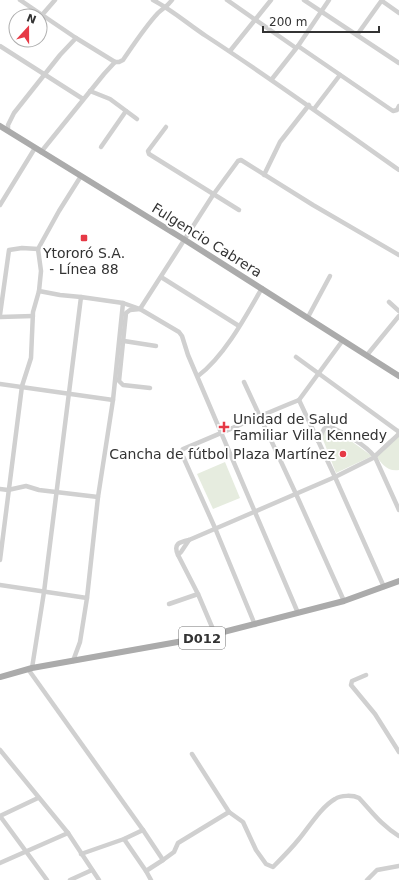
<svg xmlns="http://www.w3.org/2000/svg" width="399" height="880" font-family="'DejaVu Sans',sans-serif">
  <rect width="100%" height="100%" fill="#fff"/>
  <g fill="#e6ecdf">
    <path d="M 329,428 L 344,436 L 372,456 L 336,473 L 322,437 L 324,433 Z"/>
    <path d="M 399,428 L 399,470 C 387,472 381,463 375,454 C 382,449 386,440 394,437 Z"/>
    <path d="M 225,462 L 240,498 L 213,509 L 197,474 Z"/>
  </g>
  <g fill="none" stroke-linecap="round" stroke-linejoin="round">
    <g stroke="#d0d0d0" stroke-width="4.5">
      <path d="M 20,0 L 76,38 L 115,62 L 119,62 L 123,60 C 134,44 145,27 158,13 C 163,8 167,7 172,0"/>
      <path d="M 153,0 C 172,10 188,24 206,36 C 272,79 335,125 399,170"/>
      <path d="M 227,0 L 296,48"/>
      <path d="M 304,0 L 399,63"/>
      <path d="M 382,1 L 399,13"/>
      <path d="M 42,15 L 55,0"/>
      <path d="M 357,35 L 382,0"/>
      <path d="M 0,46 L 83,99"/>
      <path d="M 298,46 L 390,109 L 393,111 L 397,110 L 399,106"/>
      <path d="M 230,51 L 271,0"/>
      <path d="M 272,79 L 298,46 L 329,0"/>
      <path d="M 90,91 L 110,99 L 137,119"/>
      <path d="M 314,109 L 340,75"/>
      <path d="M 166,127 L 148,151 L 149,154 L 239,210"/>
      <path d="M 8,131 L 8,125 L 14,113 L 60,55 L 76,38"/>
      <path d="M 101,147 L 126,111"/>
      <path d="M 41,152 L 104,74 L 115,62"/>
      <path d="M 264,175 L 280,142 L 309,105"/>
      <path d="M 0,205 L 35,148"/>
      <path d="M 38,249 L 41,271 L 39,291 L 60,295 L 81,297"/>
      <path d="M 161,277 L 239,326"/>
      <path d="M 389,302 L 399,311"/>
      <path d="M 0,315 L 9,250 L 22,248 L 38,249 L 59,211 L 81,176"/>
      <path d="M 0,317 L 33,316"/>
      <path d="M 308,317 L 330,276"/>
      <path d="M 124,341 L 156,346"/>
      <path d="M 367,355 L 399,316"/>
      <path d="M 296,357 L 399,432"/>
      <path d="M 198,376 C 224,357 246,316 262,288"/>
      <path d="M 244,382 L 296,494 L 344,601"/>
      <path d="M 0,384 L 113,400"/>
      <path d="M 150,388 L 123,385 L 119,381 L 126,313 L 130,310 L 140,309 L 213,195 L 238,161 L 241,160 L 313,205 L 399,255"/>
      <path d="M 299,400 L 343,340"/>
      <path d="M 318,441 L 324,429 L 329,426 C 345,434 364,443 375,457 L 399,510"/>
      <path d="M 0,489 L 8,490 L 26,486 L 39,490 L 98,497"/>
      <path d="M 178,555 L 181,552 L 189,540"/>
      <path d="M 0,560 L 22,386 L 31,358 L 33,312 L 39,291"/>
      <path d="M 0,585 L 87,598"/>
      <path d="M 169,604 L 198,594"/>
      <path d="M 255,625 L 215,528 L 181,452 L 183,449 C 222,433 259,416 299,400 L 335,477 L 384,587"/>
      <path d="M 215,634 L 198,594 L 178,555 C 173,544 179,542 189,540 L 335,477 L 373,458 L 399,434"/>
      <path d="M 73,661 L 80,642 L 87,598 L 98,497 L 113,400 L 123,303"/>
      <path d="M 32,668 L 44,592 L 81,297 L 123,303 L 140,309 L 179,332 L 182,336 L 188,355 L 298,613"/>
      <path d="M 28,669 L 143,830 L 124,839 L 81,854"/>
      <path d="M 366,675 L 352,681 L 351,685 L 375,714 L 399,752"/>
      <path d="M 0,750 L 68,833 L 99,880"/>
      <path d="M 38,798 L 0,816 L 47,880"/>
      <path d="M 229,812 L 243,822 L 256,850 L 266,864 L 273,867 C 282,858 291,849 299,839 C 309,827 321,807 335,799 C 341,795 353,795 359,798 C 372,812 382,826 399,836"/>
      <path d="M 124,839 L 146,871 L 163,860 L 143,830"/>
      <path d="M 163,860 L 174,852 L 178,843 L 229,812 L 192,754"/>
      <path d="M 0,863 L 68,833"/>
      <path d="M 146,871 L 151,880"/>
      <path d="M 70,880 L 92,870"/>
      <path d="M 367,880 L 377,870 L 399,866"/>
    </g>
    <g stroke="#ababab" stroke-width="6">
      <path d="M 0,126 L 185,240 L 399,376"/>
      <path d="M 0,677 L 32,668 L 200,638 L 344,601 L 399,581"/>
    </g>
  </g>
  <g fill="#e63946" stroke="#fff" stroke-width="1.5">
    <rect x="80" y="234" width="8" height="8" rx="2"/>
    <path d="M222 421h4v4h4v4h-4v4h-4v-4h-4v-4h4z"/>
    <circle cx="343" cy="454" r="4"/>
  </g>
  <g text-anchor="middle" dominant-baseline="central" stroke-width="4" stroke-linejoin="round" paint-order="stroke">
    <rect fill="#fff" stroke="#707070" stroke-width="1" x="179" y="627" width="46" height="22" rx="3"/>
    <g font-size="13" font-weight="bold" fill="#333">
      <text x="202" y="638">D012</text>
    </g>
    <g font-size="14" fill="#333" stroke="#fff">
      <text transform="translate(207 240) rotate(32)">Fulgencio Cabrera</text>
    </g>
    <g font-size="14" fill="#333" stroke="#fff">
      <text x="84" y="253">Ytororó S.A.<tspan x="84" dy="16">- Línea 88</tspan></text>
      <text x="233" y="419" text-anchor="start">Unidad de Salud<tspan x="233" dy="16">Familiar Villa Kennedy</tspan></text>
      <text x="335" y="454" text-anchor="end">Cancha de fútbol Plaza Martínez</text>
    </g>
  </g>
  <g transform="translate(28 28) rotate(21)"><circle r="19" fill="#ffffff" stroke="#adadad"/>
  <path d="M0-3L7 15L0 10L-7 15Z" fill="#e63946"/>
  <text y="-6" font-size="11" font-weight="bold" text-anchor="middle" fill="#333333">N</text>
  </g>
  <path d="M263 26v6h116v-6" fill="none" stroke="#333333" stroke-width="2"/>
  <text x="269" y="26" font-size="12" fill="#333333" stroke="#ffffff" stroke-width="3" paint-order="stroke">200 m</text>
</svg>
